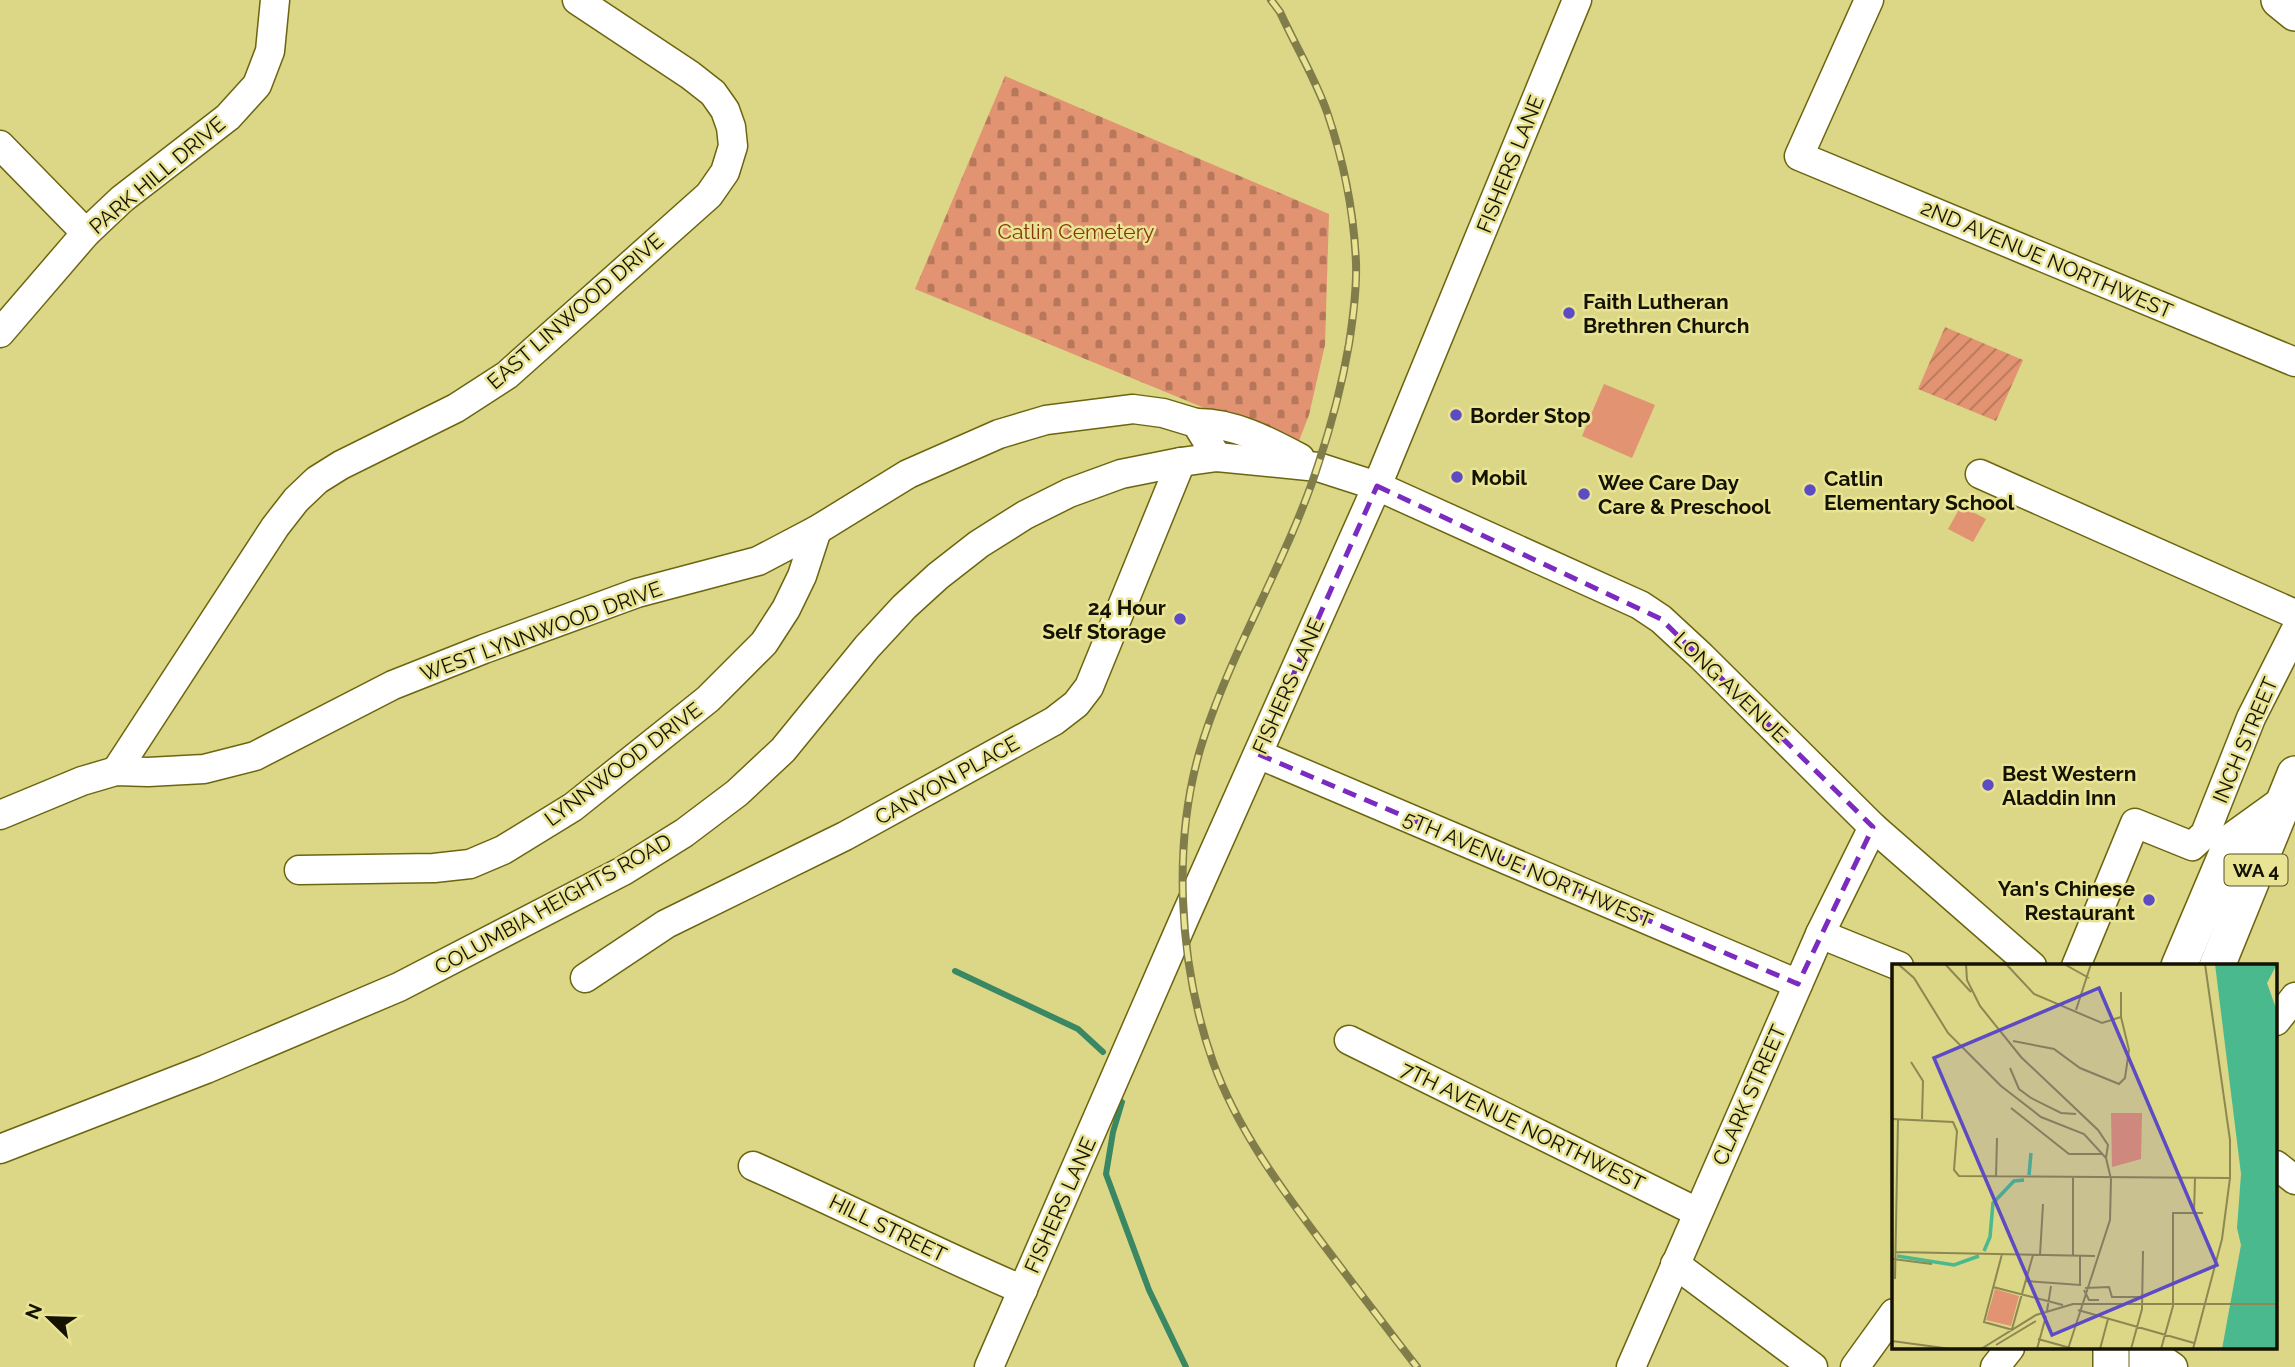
<svg xmlns="http://www.w3.org/2000/svg" width="2295" height="1367" font-family="Raleway,sans-serif">
  <defs>
    <pattern id="cemetery-stones" width="16" height="16" patternUnits="userSpaceOnUse" patternTransform="scale(1.75)"><rect width="16" height="16" fill="#e29371"/><path d="M2 7V4a2 2 0 0 1 4 0v3zM10 15v-3a2 2 0 0 1 4 0v3z" fill="#b6775a"/></pattern>
    <pattern id="garden-furrows" width="10" height="10" patternUnits="userSpaceOnUse" patternTransform="scale(1.75)"><rect width="10" height="10" fill="#e29371"/><path d="M-1 1l2-2M0 10L10 0M9 11l2-2" fill="none" stroke="#b6775a"/></pattern>
  </defs>
  <rect width="100%" height="100%" fill="#dcd687"/>
  <g fill="#e29371">
    <path d="M 1604,384 L 1655,405 L 1632,458 L 1582,436 Z"/>
    <path d="M 1961,506 L 1986,519 L 1973,542 L 1948,529 Z"/>
  </g>
  <path fill="url(#cemetery-stones)" d="M 1005,76 L 1329,214 L 1325,345 L 1309,415 L 1297,446 L 915,289 Z"/>
  <path fill="url(#garden-furrows)" d="M 1945,327 L 2023,360 L 1996,421 L 1918,389 Z"/>
  <g fill="none" stroke-linecap="round" stroke-linejoin="round">
    <g stroke="#3a8763" stroke-width="6">
      <path d="M 955,971 L 1078,1029 L 1103,1052"/>
      <path d="M 1122,1102 L 1113,1132 L 1106,1174 L 1149,1290 L 1186,1367"/>
    </g>
    <g stroke="#6c650f" stroke-width="31">
      <g id="minor">
        <path d="M 1869,0 L 1799,156 L 2295,362"/>
        <path d="M 0,145 L 86,233"/>
        <path d="M 0,333 L 86,233 L 122,199 L 228,117 L 257,85 L 270,51 L 275,0"/>
        <path d="M 1196,423 C 1232,422 1268,441 1300,458"/>
        <path d="M 1980,474 L 2295,614"/>
        <path d="M 1258,754 L 1798,984"/>
        <path d="M 116,771 L 275,527 L 296,500 L 317,480 L 341,465 L 456,408 L 507,375 L 709,195 L 725,172 L 733,146 L 731,127 L 725,110 L 713,93 L 690,75 L 577,0"/>
        <path d="M 0,815 L 82,781 L 116,771 L 148,772 L 204,769 L 255,756 L 393,685 L 484,649 L 637,593 L 758,561 L 817,530 L 908,474 L 999,434 L 1046,420 L 1133,409 L 1163,413 L 1196,423 L 1217,457"/>
        <path d="M 299,870 L 434,868 L 470,864 L 503,850 L 573,807 L 708,699 L 764,643 L 786,609 L 802,576 L 817,530"/>
        <path d="M 1820,934 L 1899,966"/>
        <path d="M 2076,966 L 2135,823 L 2192,846 L 2205,834 L 2251,718 L 2295,631"/>
        <path d="M 585,978 L 666,924 L 845,836 L 1054,721 L 1076,704 L 1089,687 L 1181,462"/>
        <path d="M 2276,1021 L 2295,997"/>
        <path d="M 1349,1040 L 1697,1212"/>
        <path d="M 0,1149 L 206,1069 L 399,987 L 623,871 L 684,833 L 737,793 L 783,750 L 867,647 L 904,607 L 938,576 L 979,544 L 1025,515 L 1069,493 L 1121,474 L 1181,462 L 1217,457 L 1318,467 L 1377,486 L 1640,605 L 1661,619 L 1701,656 L 1873,827 L 2032,966"/>
        <path d="M 2276,1165 L 2295,1180"/>
        <path d="M 753,1166 C 844,1206 932,1251 1023,1290"/>
        <path d="M 1675,1264 L 1813,1367"/>
        <path d="M 2147,1349 L 2173,1367"/>
        <path d="M 989,1367 L 1185,917 L 1377,486 L 1577,0"/>
        <path d="M 1631,1367 L 1820,934 L 1873,827"/>
        <path d="M 1855,1367 L 1894,1313"/>
        <path d="M 1995,1367 L 2010,1348"/>
      </g>
    </g>
    <g stroke="#6c650f" stroke-width="38">
      <g id="major">
        <path d="M 2279,0 L 2295,13"/>
        <path d="M 2179,966 L 2232,841 L 2282,805"/>
        <path d="M 2217,966 L 2295,774"/>
        <path d="M 2111,1348 L 2111,1367"/>
        <path d="M 2147,1367 L 2147,1348"/>
      </g>
    </g>
    <use href="#minor" stroke="#fff" stroke-width="28"/>
    <use href="#major" stroke="#fff" stroke-width="35"/>
    <g stroke="#817d4a" stroke-width="8">
      <path id="rail" d="M 1271,0 L 1280,12 C 1295,45 1315,78 1327,112 C 1343,159 1354,213 1356,263 C 1357,290 1353,318 1349,344 C 1342,385 1331,426 1318,465 C 1288,558 1235,643 1204,737 C 1171,837 1178,963 1213,1062 C 1237,1129 1281,1188 1323,1244 C 1354,1285 1385,1326 1417,1367"/>
    </g>
    <use href="#rail" stroke="#e9e394" stroke-width="5" stroke-dasharray="16" stroke-linecap="butt"/>
  </g>
  <path fill="none" stroke="#7b2cbf" stroke-width="5" stroke-dasharray="14 9" stroke-linejoin="round" d="M 1377,486 L 1661,619 L 1873,827 L 1798,984 L 1258,754 Z"/>
  <g fill="#5d4bc4" stroke="#e9e394" stroke-width="2.5">
    <circle cx="1569" cy="313" r="7"/>
    <circle cx="1456" cy="415" r="7"/>
    <circle cx="1457" cy="477" r="7"/>
    <circle cx="1810" cy="490" r="7"/>
    <circle cx="1584" cy="494" r="7"/>
    <circle cx="1180" cy="619" r="7"/>
    <circle cx="1988" cy="785" r="7"/>
    <circle cx="2149" cy="900" r="7"/>
  </g>
  <g text-anchor="middle" dominant-baseline="central" stroke-width="5" stroke-linejoin="round" paint-order="stroke">
    <rect fill="#e9e394" stroke="#54512c" stroke-width="2" x="2224.5" y="854.5" width="63" height="31" rx="5"/>
    <g font-size="19" font-weight="bold" fill="#141200">
      <text x="2256" y="870">WA 4</text>
    </g>
    <g font-size="21" fill="#141200" stroke="#e9e394">
      <text transform="translate(1510 164) rotate(-68)">FISHERS LANE</text>
      <text transform="translate(157 175) rotate(-40)">PARK HILL DRIVE</text>
      <text transform="translate(2047 259) rotate(23)">2ND AVENUE NORTHWEST</text>
      <text transform="translate(575 311) rotate(-41)">EAST LINWOOD DRIVE</text>
      <text transform="translate(541 631) rotate(-20)">WEST LYNNWOOD DRIVE</text>
      <text transform="translate(1288 686) rotate(-66)">FISHERS LANE</text>
      <text transform="translate(1731 687) rotate(44)">LONG AVENUE</text>
      <text transform="translate(2245 740) rotate(-67)">INCH STREET</text>
      <text transform="translate(623 764) rotate(-37)">LYNNWOOD DRIVE</text>
      <text transform="translate(947 780) rotate(-29)">CANYON PLACE</text>
      <text transform="translate(1528 869) rotate(23)">5TH AVENUE NORTHWEST</text>
      <text transform="translate(553 904) rotate(-29)">COLUMBIA HEIGHTS ROAD</text>
      <text transform="translate(1749 1095) rotate(-66)">CLARK STREET</text>
      <text transform="translate(1523 1126) rotate(26)">7TH AVENUE NORTHWEST</text>
      <text transform="translate(1060 1205) rotate(-66)">FISHERS LANE</text>
      <text transform="translate(888 1228) rotate(26)">HILL STREET</text>
    </g>
    <g font-size="21" fill="#88380c" stroke="#e9e394">
      <text x="1076" y="231">Catlin Cemetery</text>
    </g>
    <g font-size="21" font-weight="bold" fill="#141200" stroke="#e9e394" text-anchor="start">
      <text x="1583" y="301">Faith Lutheran<tspan x="1583" dy="24">Brethren Church</tspan></text>
      <text x="1470" y="415">Border Stop</text>
      <text x="1471" y="477">Mobil</text>
      <text x="1824" y="478">Catlin<tspan x="1824" dy="24">Elementary School</tspan></text>
      <text x="1598" y="482">Wee Care Day<tspan x="1598" dy="24">Care &amp; Preschool</tspan></text>
      <text x="1166" y="607" text-anchor="end">24 Hour<tspan x="1166" dy="24">Self Storage</tspan></text>
      <text x="2002" y="773">Best Western<tspan x="2002" dy="24">Aladdin Inn</tspan></text>
      <text x="2135" y="888" text-anchor="end">Yan's Chinese<tspan x="2135" dy="24">Restaurant</tspan></text>
    </g>
  </g>
  <g transform="translate(1892 964)">
    <rect width="385" height="385" fill="#dcd687"/>
    <path d="M 103,325 L 127,332 L 119,362 L 94,356 Z" fill="#e29371"/>
    <path d="M 219,149 L 250,149 L 249,195 L 220,203 Z" fill="#e29371"/>
    <path d="M 323,0 L 385,0 L 375,19 L 385,47 L 385,385 L 330,385 L 349,281 L 345,264 L 349,210 Z" fill="#4ab98e"/>
    <path fill="none" stroke="#4ab98e" stroke-width="3.5" d="M 137,211 L 139,189M 92,287 L 98,273 L 101,239 L 122,217 L 132,216M 5,292 L 62,301 L 87,292"/>
    <path fill="none" stroke="#8c8851" stroke-width="2" d="M 6,0 L 22,14 L 56,69 L 109,122 L 149,153 L 192,170 L 214,194 L 219,215 L 218,256 L 176,385M 53,0 L 79,28M 74,0 L 75,16 L 88,42 L 129,93 L 206,166 L 216,181 L 214,194M 114,0 L 142,30 L 210,59 L 229,53 L 229,28M 172,0 L 197,14M 184,46 L 199,0M 121,77 L 162,85 L 188,104 L 227,120 L 233,114 L 237,86 L 229,53M 19,98 L 31,117 L 30,155M 118,104 L 127,125 L 139,134 L 169,149 L 184,150M 119,144 L 177,190 L 211,190M 0,155 L 61,158 L 65,167 L 62,206 L 67,212 L 338,214M 104,213 L 105,174M 181,214 L 181,291M 302,249 L 303,214M 3,288 L 203,292M 110,290 L 92,358 L 121,366M 148,291 L 151,240M 1,295 L 40,300M 3,315 L 6,155M 134,317 L 188,321 L 188,291M 101,323 L 171,341M 193,324 L 217,323 L 220,333 L 250,333M 192,326 L 197,336 L 207,336M 186,346 L 302,379M 155,347 L 159,322M 120,365 L 141,291M 146,375 L 182,385M 0,377 L 59,385M 104,381 L 144,357M 89,385 L 144,351 L 181,340 L 385,340M 145,385 L 154,352M 208,385 L 216,355M 239,385 L 250,345 L 251,287M 269,385 L 281,342 L 281,249 L 311,249M 301,385 L 330,275 L 338,214 L 338,176 L 313,0"/>
    <path fill="#5d4bc4" fill-opacity="0.15" stroke="#5d4bc4" stroke-width="3.5" d="M 207,24 L 325,301 L 160,371 L 42,94 Z"/>
    <rect width="385" height="385" fill="none" stroke="#141200" stroke-width="3.5"/>
  </g>
  <g transform="translate(49 1318) rotate(293)" stroke="#e9e394" stroke-width="5" paint-order="stroke">
  <path d="M0-5L12 26L0 18L-12 26Z" fill="#141200"/>
  <text y="-10" font-size="19" font-weight="bold" text-anchor="middle" fill="#141200">N</text>
  </g>
</svg>
